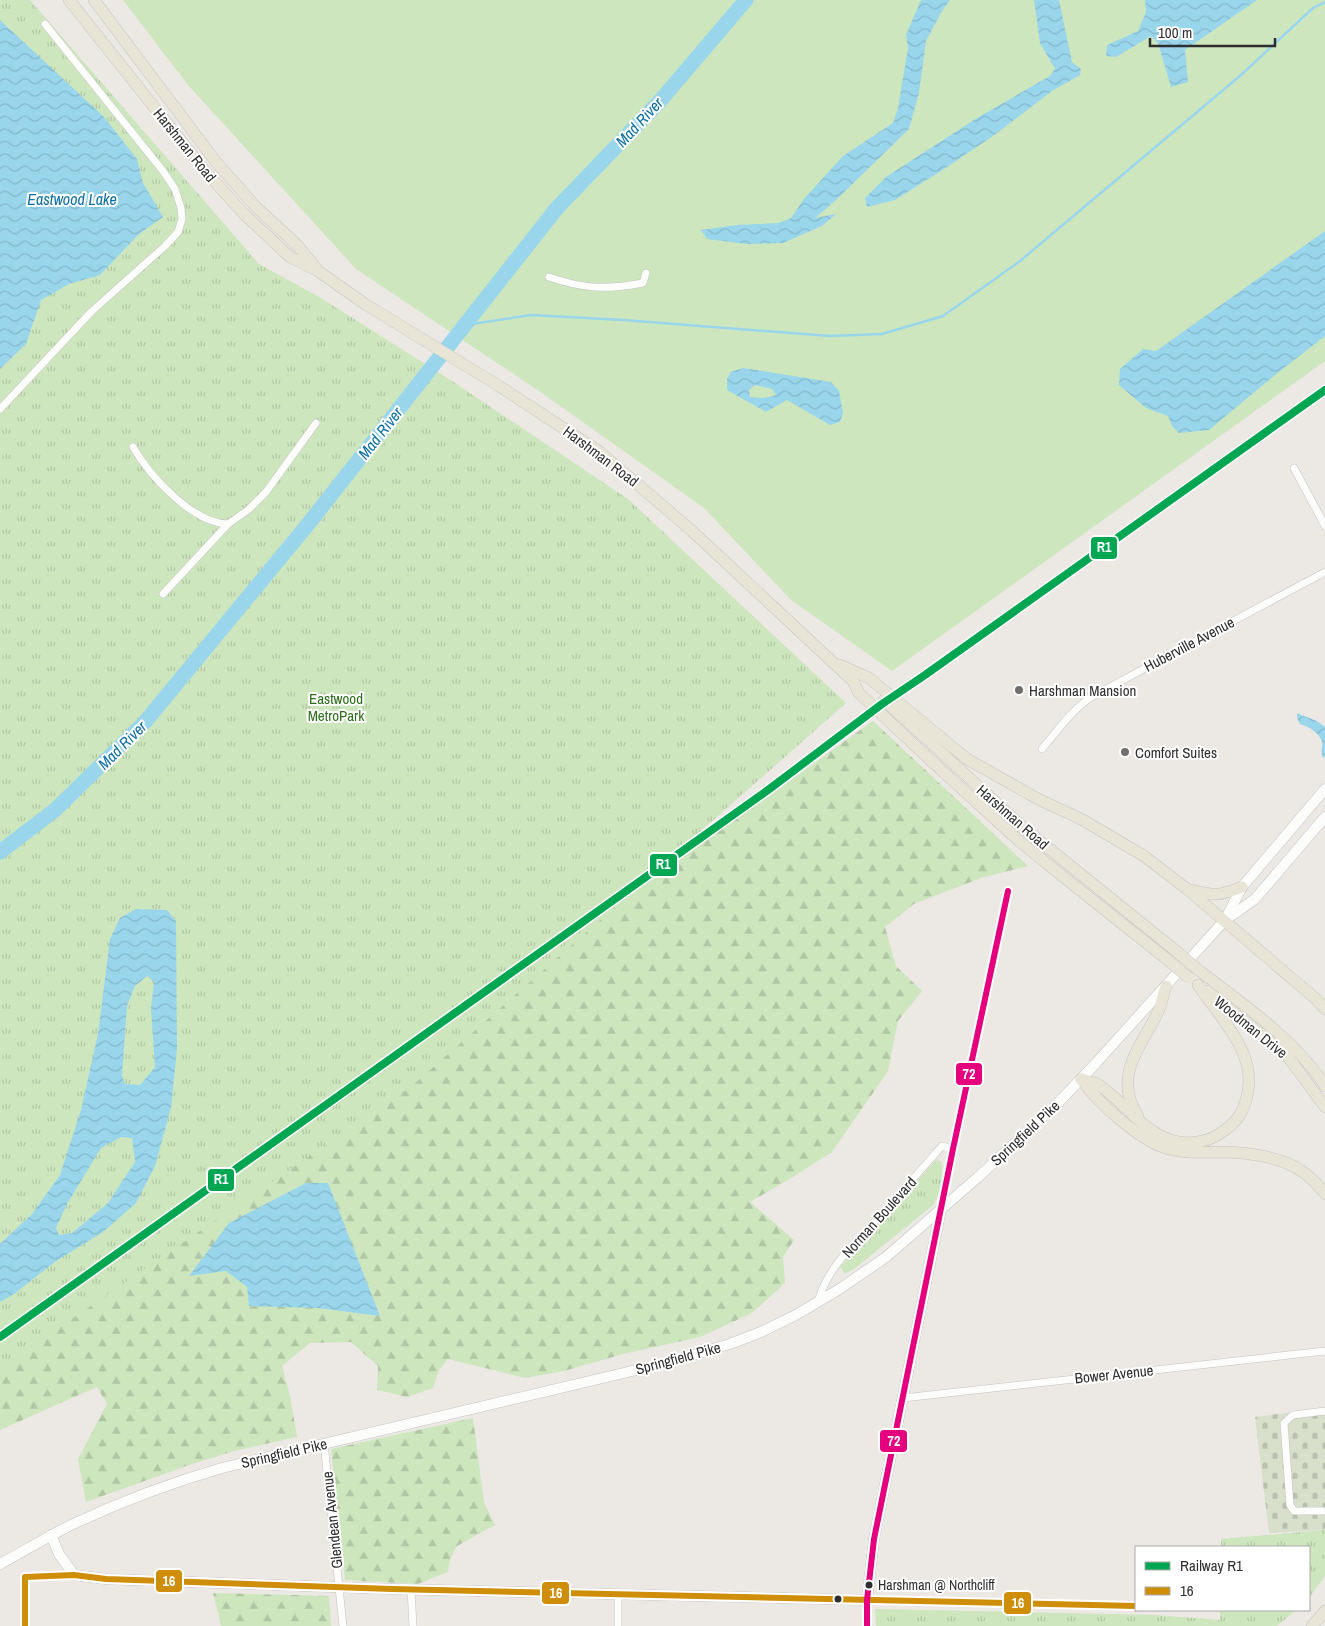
<svg xmlns="http://www.w3.org/2000/svg" width="1325" height="1626" font-family="'Archivo Narrow',sans-serif">
  <defs>
    <pattern id="forest-firs" width="22" height="20" patternUnits="userSpaceOnUse" patternTransform="scale(1.25)"><rect width="22" height="20" fill="#cee6be"/><path d="M5 1l3.5 6h-7zM16 11l3.5 6h-7z" fill="#b1c6a4"/></pattern>
    <pattern id="cemetery-stones" width="16" height="16" patternUnits="userSpaceOnUse" patternTransform="scale(1.25)"><rect width="16" height="16" fill="#d8e0cc"/><path d="M2 7V4a2 2 0 0 1 4 0v3zM10 15v-3a2 2 0 0 1 4 0v3z" fill="#bac0b0"/></pattern>
    <pattern id="park-tufts" width="24" height="20" patternUnits="userSpaceOnUse" patternTransform="scale(1.25)"><rect width="24" height="20" fill="#cee6be"/><path d="M3 7l-1-3M5 7V3M7 7l1-3M15 17l-1-3M17 17v-4M19 17l1-3" fill="none" stroke="#b1c6a4"/></pattern>
    <pattern id="water-waves" width="16" height="10" patternUnits="userSpaceOnUse" patternTransform="scale(1.25)"><rect width="16" height="10" fill="#99d6ec"/><path d="M0 5q4-4 8 0t8 0" fill="none" stroke="#84b8cb"/></pattern>
  </defs>
  <rect width="100%" height="100%" fill="#ece8e4"/>
  <path fill="#cee6be" d="M 123,0 L 1325,0 L 1325,361 L 892,671 L 791,600 L 704,508 L 539,391 L 356,269 L 188,85 Z"/>
  <g fill="url(#forest-firs)">
    <path d="M 873,721 L 1028,866 L 981,878 L 914,904 L 885,927 L 896,966 L 922,991 L 898,1021 L 888,1071 L 832,1152 L 791,1178 L 750,1202 L 794,1240 L 783,1257 L 785,1283 L 752,1313 L 700,1337 L 623,1354 L 564,1371 L 525,1378 L 448,1359 L 439,1370 L 433,1388 L 407,1397 L 377,1390 L 378,1366 L 351,1342 L 310,1343 L 282,1366 L 290,1396 L 297,1437 L 234,1451 L 189,1465 L 86,1502 L 78,1459 L 107,1404 L 97,1387 L 0,1430 L 0,1345 Z"/>
    <path d="M 473,1418 L 484,1502 L 495,1525 L 457,1546 L 450,1559 L 448,1572 L 418,1584 L 345,1580 L 331,1449 Z"/>
    <path d="M 213,1593 L 329,1596 L 331,1626 L 221,1626 Z"/>
  </g>
  <path fill="url(#cemetery-stones)" d="M 1325,1408 L 1325,1530 L 1269,1533 L 1255,1417 Z"/>
  <g fill="url(#park-tufts)">
    <path d="M 0,0 L 30,0 L 259,264 L 321,298 L 449,379 L 628,499 L 846,703 L 412,1086 L 0,1368 Z"/>
    <path d="M 936,1160 L 942,1162 C 943,1178 942,1192 932,1206 L 854,1269 L 845,1274 L 840,1267 Z"/>
    <path d="M 1325,1530 L 1325,1576 L 1309,1598 L 1309,1547 L 1221,1547 L 1221,1539 Z"/>
    <path d="M 875,1609 L 1155,1615 L 1220,1620 L 1220,1610 L 1296,1610 L 1277,1626 L 876,1626 Z"/>
  </g>
  <g fill="url(#water-waves)" fill-rule="evenodd">
    <path d="M 921,0 L 950,0 L 942,11 L 926,41 L 919,93 L 909,129 L 835,201 L 815,218 L 836,214 L 822,226 L 783,243 L 747,244 L 707,239 L 701,230 L 737,225 L 779,223 L 791,218 L 804,199 L 843,156 L 893,123 L 898,108 L 908,48 L 906,35 Z"/>
    <path d="M 1034,0 L 1059,0 L 1072,62 L 1081,69 L 1080,75 L 1052,91 L 993,136 L 941,171 L 895,200 L 867,207 L 865,198 L 886,177 L 977,118 L 1050,76 L 1055,69 L 1040,43 Z"/>
    <path d="M 1145,0 L 1257,0 L 1185,50 L 1188,82 L 1171,87 L 1158,43 L 1151,36 L 1116,57 L 1106,56 L 1107,45 L 1138,31 L 1146,12 Z"/>
    <path d="M 0,20 L 104,117 L 137,159 L 143,183 L 163,217 L 139,234 L 100,275 L 69,284 L 41,300 L 26,344 L 0,369 Z"/>
    <path d="M 1325,231 L 1325,336 L 1275,375 L 1209,430 L 1179,433 L 1172,426 L 1168,416 L 1146,408 L 1119,385 L 1120,369 L 1143,349 L 1156,351 Z"/>
    <path d="M 743,368 L 831,382 L 839,391 L 843,413 L 840,422 L 830,425 L 787,400 L 766,412 L 727,390 L 727,379 L 731,372 ZM 755,385 L 772,389 L 776,395 L 764,398 L 750,397 L 749,390 Z"/>
    <path d="M 1297,713 C 1308,718 1316,719 1325,727 L 1325,757 L 1323,758 C 1320,750 1323,748 1322,742 C 1320,733 1308,726 1300,724 L 1297,718 Z"/>
    <path d="M 136,909 L 167,910 L 176,921 L 177,1049 L 171,1108 L 155,1166 L 136,1203 L 103,1232 L 56,1261 L 14,1294 L 0,1302 L 0,1244 L 32,1214 L 60,1175 L 81,1110 L 98,1034 L 110,939 L 120,918 ZM 147,976 L 154,982 L 151,1009 L 155,1067 L 140,1085 L 125,1084 L 122,1075 L 127,1006 L 135,986 ZM 121,1137 L 132,1138 L 135,1162 L 108,1203 L 72,1233 L 59,1235 L 56,1228 L 67,1204 L 101,1148 Z"/>
    <path d="M 306,1183 L 328,1183 L 380,1316 L 318,1308 L 249,1306 L 247,1287 L 226,1271 L 189,1276 L 229,1223 Z"/>
  </g>
  <g fill="none" stroke-linecap="round" stroke-linejoin="round">
    <path stroke="#99d6ec" stroke-width="2.5" d="M 465,325 L 531,315 L 623,320 L 830,336 L 882,334 L 943,316 L 1020,261 L 1241,75 L 1313,8 L 1325,2"/>
    <path stroke="#99d6ec" stroke-width="15" d="M 0,852 L 55,810 L 145,722 L 309,523 L 557,208 L 660,101 L 746,0"/>
    <g stroke="#c5c4c5" stroke-width="8">
      <g id="street">
        <path d="M 549,277 C 584,289 606,290 643,283 L 646,273"/>
        <path d="M 0,409 L 91,312 L 165,246 L 178,232 L 182,219 L 181,208 L 175,189 L 163,171 L 45,24"/>
        <path d="M 133,447 C 150,476 192,523 228,524 L 248,510 L 266,492 L 316,423"/>
        <path d="M 1294,468 L 1325,526"/>
        <path d="M 163,594 L 228,524"/>
        <path d="M 1042,749 C 1058,730 1072,709 1093,696 L 1325,572"/>
        <path d="M 941,1209 L 1008,891"/>
        <path d="M 818,1302 C 827,1268 854,1244 877,1219 C 899,1195 920,1171 942,1146 L 953,1149"/>
        <path d="M 903,1398 L 1325,1351"/>
        <path d="M 1325,1411 L 1293,1415 L 1284,1423 L 1290,1505 L 1294,1511 L 1325,1511"/>
        <path d="M 324,1443 L 343,1626"/>
        <path d="M 411,1589 L 413,1626"/>
        <path d="M 25,1626 L 25,1577 L 74,1575"/>
        <path d="M 618,1626 L 618,1594"/>
        <path d="M 867,1626 L 867,1600 L 1136,1606"/>
      </g>
    </g>
    <g stroke="#c5c4c5" stroke-width="11">
      <g id="secondary">
        <path d="M 1226,918 L 1242,887 L 1325,789"/>
        <path d="M 51,1535 L 59,1554 L 74,1575 L 106,1579 L 392,1589 L 867,1600 L 874,1539 L 941,1209"/>
        <path d="M 0,1564 C 24,1551 47,1537 71,1525 C 120,1502 170,1483 222,1468 L 666,1363 L 730,1344 L 761,1332 L 794,1316 L 838,1290 L 886,1257 L 977,1178 L 1057,1104 L 1097,1062 L 1224,921 L 1255,899 L 1325,817"/>
      </g>
    </g>
    <g stroke="#c6c5c4" stroke-width="12">
      <g id="primary">
        <path d="M 69,0 L 205,171 L 245,215 L 290,257 L 318,271 L 365,304 L 499,386 L 600,452 L 692,531 L 853,681 L 859,693 L 927,757 L 1018,840 L 1071,883 L 1168,960"/>
        <path d="M 94,0 L 216,162 L 256,207 L 297,245 L 316,268"/>
        <path d="M 840,665 L 869,678 L 967,759 L 1038,799 L 1081,819 L 1144,856 L 1187,889 L 1316,999 L 1325,1009"/>
        <path d="M 884,700 L 1026,830 L 1176,951"/>
        <path d="M 1191,890 C 1216,896 1219,896 1242,887"/>
        <path d="M 1197,969 C 1239,1001 1297,1041 1325,1086"/>
        <path d="M 1207,991 L 1286,1054 L 1325,1107"/>
        <path d="M 1081,1079 C 1087,1081 1094,1082 1099,1085 C 1124,1102 1142,1131 1171,1140 C 1190,1146 1210,1142 1225,1130 C 1237,1122 1244,1110 1247,1096 C 1258,1053 1220,1018 1198,985"/>
        <path d="M 1081,1079 C 1097,1102 1142,1143 1169,1149 C 1188,1154 1208,1152 1226,1152 C 1251,1153 1282,1157 1303,1172 C 1312,1178 1319,1186 1325,1194"/>
        <path d="M 1138,1116 C 1113,1078 1139,1049 1156,1016 C 1161,1007 1163,996 1166,986"/>
        <path d="M 1312,1626 L 1325,1611"/>
      </g>
    </g>
    <use href="#street" stroke="#fcfcfb" stroke-width="7"/>
    <use href="#secondary" stroke="#fcfcfb" stroke-width="10"/>
    <use href="#primary" stroke="#e8e4d6" stroke-width="11"/>
    <g stroke="#c6c5c4" stroke-width="12" stroke-linecap="butt">
      <g id="primary-bridge">
        <path d="M 1176,951 L 1197,969"/>
        <path d="M 1168,960 L 1189,978"/>
      </g>
    </g>
    <use href="#primary-bridge" stroke="#e8e4d6" stroke-width="11"/>
    <g stroke="#fff" stroke-width="10">
      <path id="bus-1" d="M 25,1626 L 25,1577 L 74,1575 L 106,1579 L 392,1589 L 1136,1606"/>
    </g>
    <g stroke="#fff" stroke-width="10">
      <path id="bus-2" d="M 867,1626 L 867,1600 L 874,1539 L 953,1149 L 1008,891"/>
    </g>
    <use href="#bus-1" stroke="#cf8e09" stroke-width="6"/>
    <use href="#bus-2" stroke="#e5007d" stroke-width="6"/>
    <g stroke="#fff" stroke-width="11">
      <path id="rail-1" d="M 0,1337 L 768,790 L 882,704 L 925,675 L 1325,390"/>
    </g>
    <use href="#rail-1" stroke="#00a651" stroke-width="8"/>
  </g>
  <g fill="#706f6e" stroke="#fff" stroke-width="2">
    <circle cx="1019" cy="690" r="5"/>
    <circle cx="1125" cy="752" r="5"/>
  </g>
  <g fill="#2e2e2e" stroke="#fff" stroke-width="2">
    <circle cx="869" cy="1585" r="4.5"/>
    <circle cx="838" cy="1599" r="4.5"/>
  </g>
  <g text-anchor="middle" dominant-baseline="central" stroke-width="4" stroke-linejoin="round" paint-order="stroke">
    <g font-size="14" fill="#2e2e2e" stroke="#fff" text-anchor="start">
      <text x="878" y="1585">Harshman @ Northcliff</text>
    </g>
    <g font-size="15" fill="#2e2e2e" stroke="#fff">
      <text transform="translate(185 145) rotate(51)">Harshman Road</text>
      <text transform="translate(601 456) rotate(37)">Harshman Road</text>
      <text transform="translate(1189 644) rotate(-28)">Huberville Avenue</text>
      <text transform="translate(1013 817) rotate(41)">Harshman Road</text>
      <text transform="translate(1251 1027) rotate(39)">Woodman Drive</text>
      <text transform="translate(1025 1133) rotate(-43)">Springfield Pike</text>
      <text transform="translate(879 1217) rotate(-48)">Norman Boulevard</text>
      <text transform="translate(678 1358) rotate(-15)">Springfield Pike</text>
      <text transform="translate(1114 1374) rotate(-6)">Bower Avenue</text>
      <text transform="translate(284 1453) rotate(-13)">Springfield Pike</text>
      <text transform="translate(332 1520) rotate(-96)">Glendean Avenue</text>
    </g>
    <g font-size="15" fill="#2e2e2e" stroke="#fff" text-anchor="start">
      <text x="1029" y="690">Harshman Mansion</text>
      <text x="1135" y="752">Comfort Suites</text>
    </g>
    <g font-size="15" fill="#2c6e1b" stroke="#fff">
      <text x="336" y="698">Eastwood<tspan x="336" dy="17">MetroPark</tspan></text>
    </g>
    <g font-size="16" font-style="italic" fill="#0d6fa3" stroke="#fff">
      <text transform="translate(639 122) rotate(-47)">Mad River</text>
      <text x="72" y="199">Eastwood Lake</text>
      <text transform="translate(380 433) rotate(-52)">Mad River</text>
      <text transform="translate(122 745) rotate(-45)">Mad River</text>
    </g>
  </g>
  <g stroke="#fff" stroke-width="2">
    <rect x="1090" y="536" width="28" height="24" rx="5" fill="#00a651"/>
    <rect x="649" y="853" width="29" height="24" rx="5" fill="#00a651"/>
    <rect x="955" y="1062" width="28" height="24" rx="5" fill="#e5007d"/>
    <rect x="207" y="1168" width="28" height="24" rx="5" fill="#00a651"/>
    <rect x="879" y="1429" width="29" height="24" rx="5" fill="#e5007d"/>
    <rect x="155" y="1569" width="28" height="24" rx="5" fill="#cf8e09"/>
    <rect x="541" y="1581" width="29" height="24" rx="5" fill="#cf8e09"/>
    <rect x="1003" y="1591" width="29" height="24" rx="5" fill="#cf8e09"/>
  </g>
  <g font-size="14" text-anchor="middle" font-weight="bold" fill="#fff">
    <text x="1104" y="552">R1</text>
    <text x="663" y="869">R1</text>
    <text x="969" y="1079">72</text>
    <text x="221" y="1184">R1</text>
    <text x="894" y="1446">72</text>
    <text x="169" y="1586">16</text>
    <text x="556" y="1598">16</text>
    <text x="1018" y="1608">16</text>
  </g>
  <rect x="1135" y="1546" width="175" height="65" fill="#ffffff" stroke="#ababab"/>
  <rect x="1145" y="1562" width="25" height="8" fill="#00a651" stroke="#ababab"/>
  <text x="1180" y="1571" font-size="15" fill="#2e2e2e">Railway R1</text>
  <rect x="1145" y="1587" width="25" height="8" fill="#cf8e09" stroke="#ababab"/>
  <text x="1180" y="1596" font-size="15" fill="#2e2e2e">16</text>
  <path d="M1150 38v8h125v-8" fill="none" stroke="#2e2e2e" stroke-width="2.5"/>
  <text x="1158" y="38" font-size="15" fill="#2e2e2e" stroke="#ffffff" stroke-width="4" paint-order="stroke">100 m</text>
</svg>
